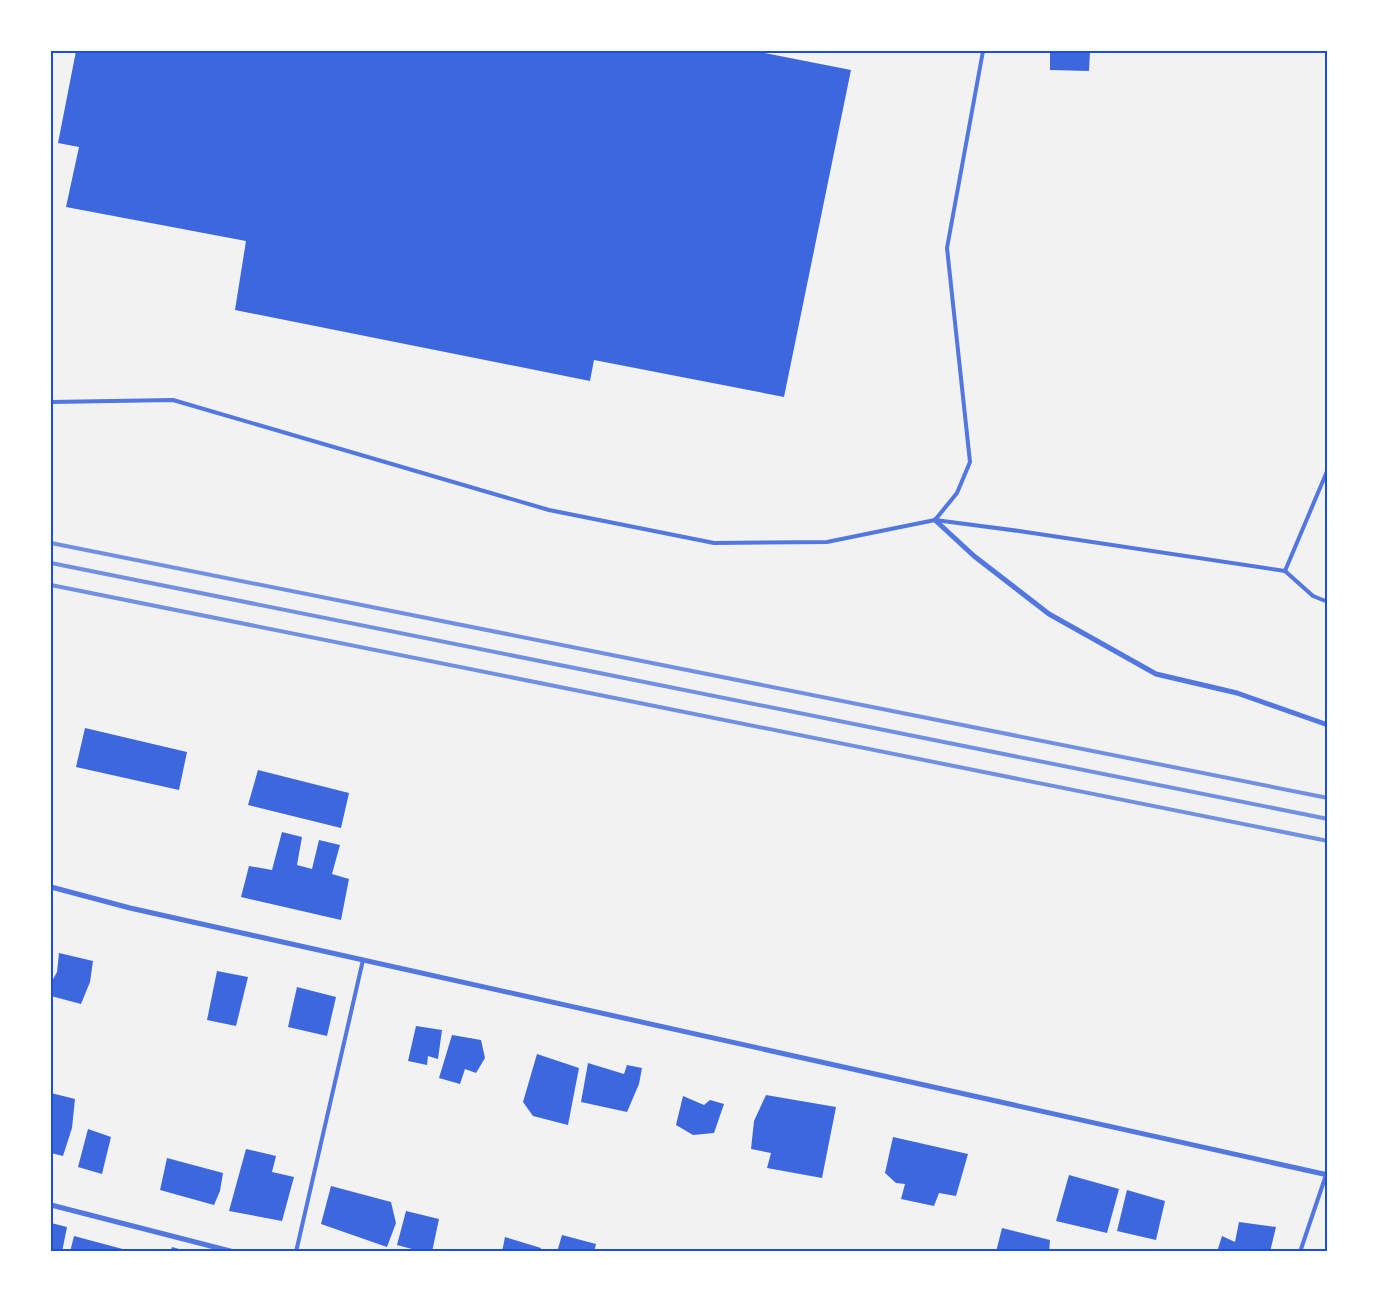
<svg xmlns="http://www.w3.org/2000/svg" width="1379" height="1303" font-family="'Golos Text',sans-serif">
  <rect width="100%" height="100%" fill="#f2f2f2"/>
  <g fill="#3d67dc">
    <path d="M 76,51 L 755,51 L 851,70 L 784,397 L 594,360 L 590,381 L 235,310 L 246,241 L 66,207 L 79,147 L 58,143 Z"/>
    <path d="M 1050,51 L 1090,51 L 1089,71 L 1050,70 Z"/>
    <path d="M 85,728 L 187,752 L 179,790 L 76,767 Z"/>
    <path d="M 258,770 L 349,793 L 341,828 L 248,805 Z"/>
    <path d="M 282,832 L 302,837 L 297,865 L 312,869 L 319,840 L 340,845 L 332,874 L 349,879 L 341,920 L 241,897 L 249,866 L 272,870 Z"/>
    <path d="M 59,953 L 93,961 L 90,982 L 81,1004 L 51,996 L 51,983 L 57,972 Z"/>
    <path d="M 217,971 L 248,977 L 236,1026 L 207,1020 Z"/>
    <path d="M 297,987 L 336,997 L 327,1036 L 288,1027 Z"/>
    <path d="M 416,1026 L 442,1030 L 438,1059 L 428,1056 L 427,1065 L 408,1061 Z"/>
    <path d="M 452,1035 L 481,1040 L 485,1058 L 476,1073 L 465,1069 L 460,1084 L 439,1078 Z"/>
    <path d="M 537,1054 L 579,1068 L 568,1125 L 533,1116 L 523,1102 Z"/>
    <path d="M 588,1063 L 624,1074 L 627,1065 L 642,1068 L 639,1084 L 627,1112 L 581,1102 Z"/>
    <path d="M 51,1093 L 75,1099 L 72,1128 L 63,1156 L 51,1153 Z"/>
    <path d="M 766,1095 L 836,1107 L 822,1178 L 767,1168 L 771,1153 L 751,1149 L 754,1121 Z"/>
    <path d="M 683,1096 L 704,1105 L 710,1100 L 724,1104 L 714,1133 L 693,1135 L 676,1125 Z"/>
    <path d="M 88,1129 L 111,1137 L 102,1174 L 78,1167 Z"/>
    <path d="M 893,1137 L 968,1154 L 956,1196 L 939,1193 L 934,1206 L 901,1199 L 905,1184 L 896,1183 L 885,1173 Z"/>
    <path d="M 246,1149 L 276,1156 L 272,1172 L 294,1177 L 282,1221 L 229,1211 Z"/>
    <path d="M 167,1158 L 223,1173 L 220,1191 L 214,1205 L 160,1190 Z"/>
    <path d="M 1069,1175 L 1119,1189 L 1107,1233 L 1056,1221 Z"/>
    <path d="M 331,1186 L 391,1202 L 396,1223 L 387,1247 L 321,1224 Z"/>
    <path d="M 1127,1190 L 1165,1201 L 1156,1240 L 1117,1231 Z"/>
    <path d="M 406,1211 L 439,1219 L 432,1252 L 423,1252 L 397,1245 Z"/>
    <path d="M 1239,1222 L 1276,1227 L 1270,1252 L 1217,1252 L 1222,1236 L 1235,1242 Z"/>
    <path d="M 51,1223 L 67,1227 L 62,1252 L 51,1252 Z"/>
    <path d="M 1002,1228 L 1050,1240 L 1049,1252 L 996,1252 Z"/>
    <path d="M 562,1235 L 596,1244 L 594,1252 L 557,1252 Z"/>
    <path d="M 74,1236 L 130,1251 L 130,1252 L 70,1252 Z"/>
    <path d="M 505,1237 L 541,1248 L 540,1252 L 502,1252 Z"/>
    <path d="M 172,1247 L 186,1251 L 186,1252 L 170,1252 Z"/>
  </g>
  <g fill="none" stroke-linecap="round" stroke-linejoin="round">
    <g stroke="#5277de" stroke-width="4">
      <path d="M 51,402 L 173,400 L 549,510 L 714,543 L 827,542 L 935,520 L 1019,531 L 1285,571 L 1313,596 L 1328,602"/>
      <path d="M 935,520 L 957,493 L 970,462 L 947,248 L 983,51"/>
      <path d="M 1285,571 L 1328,469"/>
      <path d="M 296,1252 L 363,960"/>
      <path d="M 1300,1252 L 1326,1175"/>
    </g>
    <g stroke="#5277de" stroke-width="5">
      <path d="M 935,520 L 974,556 L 1049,614 L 1156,674 L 1237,693 L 1328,725"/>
      <path d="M 51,887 L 130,908 L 1328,1175"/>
      <path d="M 51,1205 L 234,1252"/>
    </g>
    <g stroke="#7290e2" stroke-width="4">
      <path d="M 51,543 L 1328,798"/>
      <path d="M 51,563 L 1328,819"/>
      <path d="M 51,585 L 1328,841"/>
    </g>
  </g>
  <rect width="1379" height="1303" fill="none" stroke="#ffffff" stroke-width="105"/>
  <rect x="52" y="52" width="1274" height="1198" fill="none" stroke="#1d4ed8" stroke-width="2"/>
</svg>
